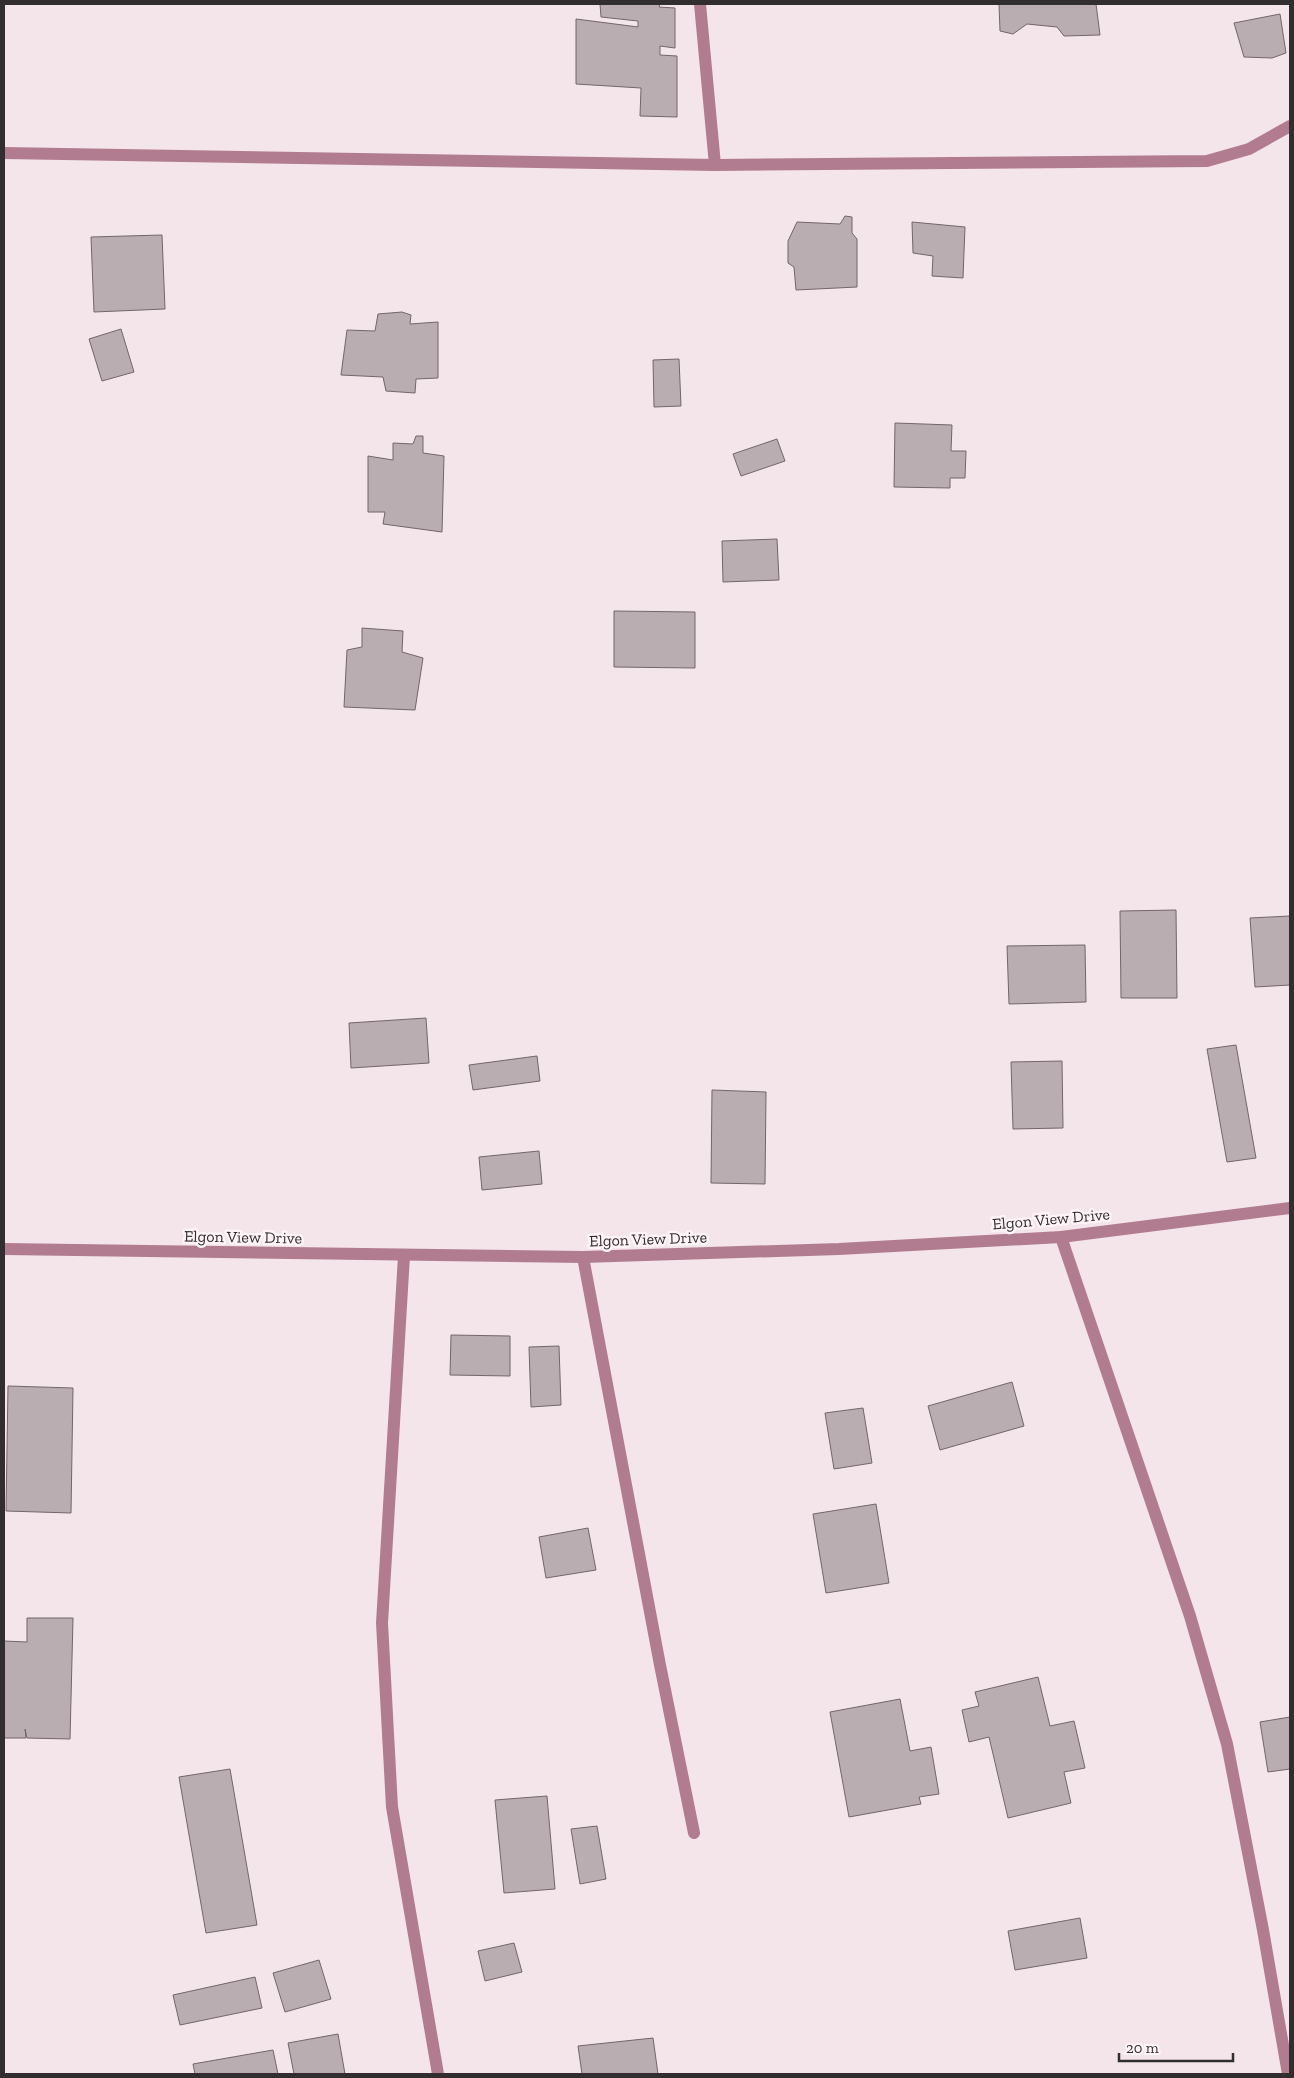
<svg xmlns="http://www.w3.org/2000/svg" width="1294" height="2078" font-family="'Zilla Slab',serif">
  <rect width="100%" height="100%" fill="#f3e5ea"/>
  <g fill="#baadb1" stroke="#72666a">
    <path d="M 600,4 L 660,4 L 659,7 L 675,8 L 675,48 L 660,46 L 660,55 L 677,56 L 677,117 L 640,116 L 641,88 L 576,84 L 576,19 L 638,27 L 638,21 L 601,17 Z"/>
    <path d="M 999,4 L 1096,4 L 1100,35 L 1064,36 L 1057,27 L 1027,24 L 1013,34 L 1000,31 Z"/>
    <path d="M 1280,14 L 1286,53 L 1272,58 L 1244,57 L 1234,23 Z"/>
    <path d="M 845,216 L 852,217 L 852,233 L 857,239 L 857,287 L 796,290 L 794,267 L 788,263 L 788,241 L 797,222 L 840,224 Z"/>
    <path d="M 912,222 L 965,227 L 963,278 L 932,276 L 933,256 L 913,253 Z"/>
    <path d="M 162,235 L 165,309 L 94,312 L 91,237 Z"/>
    <path d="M 402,312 L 411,315 L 410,324 L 438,322 L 438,378 L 416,379 L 415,393 L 386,391 L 383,377 L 341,375 L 347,330 L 375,331 L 378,314 Z"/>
    <path d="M 121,329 L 134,372 L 102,381 L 89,339 Z"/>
    <path d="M 679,359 L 681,406 L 654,407 L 653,360 Z"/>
    <path d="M 895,423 L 952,425 L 951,451 L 966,451 L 965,478 L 950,478 L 950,488 L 894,487 Z"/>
    <path d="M 416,436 L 423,436 L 423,453 L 444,456 L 442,532 L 383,524 L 385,512 L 368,512 L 368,456 L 393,460 L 393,443 L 413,444 Z"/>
    <path d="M 777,439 L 785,461 L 741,476 L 733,454 Z"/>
    <path d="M 777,539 L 779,580 L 723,582 L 722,541 Z"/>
    <path d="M 614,611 L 695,612 L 695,668 L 614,667 Z"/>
    <path d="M 362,628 L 403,631 L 402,652 L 423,658 L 415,710 L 344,707 L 347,650 L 362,647 Z"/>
    <path d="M 1176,910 L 1177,998 L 1121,998 L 1120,911 Z"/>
    <path d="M 1290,916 L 1290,985 L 1255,987 L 1250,918 Z"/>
    <path d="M 1085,945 L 1086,1002 L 1009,1004 L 1007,946 Z"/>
    <path d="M 426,1018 L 429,1063 L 351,1068 L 349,1023 Z"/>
    <path d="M 1236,1045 L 1256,1158 L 1227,1162 L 1207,1049 Z"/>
    <path d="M 537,1056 L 540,1081 L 473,1090 L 469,1065 Z"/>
    <path d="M 1062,1061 L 1063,1128 L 1013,1129 L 1011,1062 Z"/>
    <path d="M 712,1090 L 766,1092 L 765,1184 L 711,1183 Z"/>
    <path d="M 539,1151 L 542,1184 L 482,1190 L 479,1157 Z"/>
    <path d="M 451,1335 L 510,1336 L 510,1376 L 450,1375 Z"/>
    <path d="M 559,1346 L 561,1405 L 531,1407 L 529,1347 Z"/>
    <path d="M 1012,1382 L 1024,1426 L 940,1450 L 928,1406 Z"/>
    <path d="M 8,1386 L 73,1388 L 71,1513 L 6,1511 Z"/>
    <path d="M 863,1408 L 872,1463 L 834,1469 L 825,1413 Z"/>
    <path d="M 876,1504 L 889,1583 L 826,1593 L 813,1514 Z"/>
    <path d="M 588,1528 L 596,1570 L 546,1578 L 539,1537 Z"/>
    <path d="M 27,1618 L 73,1618 L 70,1739 L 27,1738 L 25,1729 L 26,1738 L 4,1738 L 4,1641 L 27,1642 Z"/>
    <path d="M 1038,1677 L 1050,1726 L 1074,1721 L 1085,1768 L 1064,1772 L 1071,1803 L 1008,1818 L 989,1737 L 969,1742 L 962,1710 L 979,1706 L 975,1692 Z"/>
    <path d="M 900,1699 L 910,1751 L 931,1747 L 939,1794 L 919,1797 L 921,1804 L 849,1817 L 830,1712 Z"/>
    <path d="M 1290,1717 L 1290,1769 L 1268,1772 L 1260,1722 Z"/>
    <path d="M 230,1769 L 257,1925 L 206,1933 L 179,1777 Z"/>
    <path d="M 547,1796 L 555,1889 L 504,1893 L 495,1800 Z"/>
    <path d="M 597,1826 L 606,1879 L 580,1884 L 571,1829 Z"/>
    <path d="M 1080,1918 L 1087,1958 L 1015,1970 L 1008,1931 Z"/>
    <path d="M 514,1943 L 522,1972 L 485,1981 L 478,1951 Z"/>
    <path d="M 319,1960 L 331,1999 L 285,2012 L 273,1973 Z"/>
    <path d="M 255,1977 L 262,2008 L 180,2025 L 173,1995 Z"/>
    <path d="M 338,2034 L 345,2074 L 294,2074 L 288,2043 Z"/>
    <path d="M 653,2038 L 658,2074 L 582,2074 L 578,2046 Z"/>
    <path d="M 273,2050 L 278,2074 L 195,2074 L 193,2064 Z"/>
  </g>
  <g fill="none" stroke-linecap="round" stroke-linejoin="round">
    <g stroke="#b27c90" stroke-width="12">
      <path d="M 700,4 L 715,165"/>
      <path d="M 4,153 L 715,165 L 1207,161 L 1249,149 L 1290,126"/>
      <path d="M 1061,1237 L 1190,1616 L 1227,1744 L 1263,1930 L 1288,2074"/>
      <path d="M 4,1249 L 583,1257 L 839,1249 L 1061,1237 L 1290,1208"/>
      <path d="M 404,1256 L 382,1623 L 392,1807 L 438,2074"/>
      <path d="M 583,1257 L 660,1665 L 694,1833"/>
    </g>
  </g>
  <g text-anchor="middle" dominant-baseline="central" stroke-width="5" stroke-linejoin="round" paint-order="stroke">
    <g font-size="16" fill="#322d2e" stroke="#fff4f7">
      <text transform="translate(1051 1219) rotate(-5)">Elgon View Drive</text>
      <text transform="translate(243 1237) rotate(1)">Elgon View Drive</text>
      <text transform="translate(648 1239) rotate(-2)">Elgon View Drive</text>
    </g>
  </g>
  <rect width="1294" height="2078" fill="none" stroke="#322d2e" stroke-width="10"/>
  <path d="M1119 2053v8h114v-8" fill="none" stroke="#322d2e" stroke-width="2.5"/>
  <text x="1126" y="2053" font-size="15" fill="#322d2e" stroke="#fff4f7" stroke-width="4" paint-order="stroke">20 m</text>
</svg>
